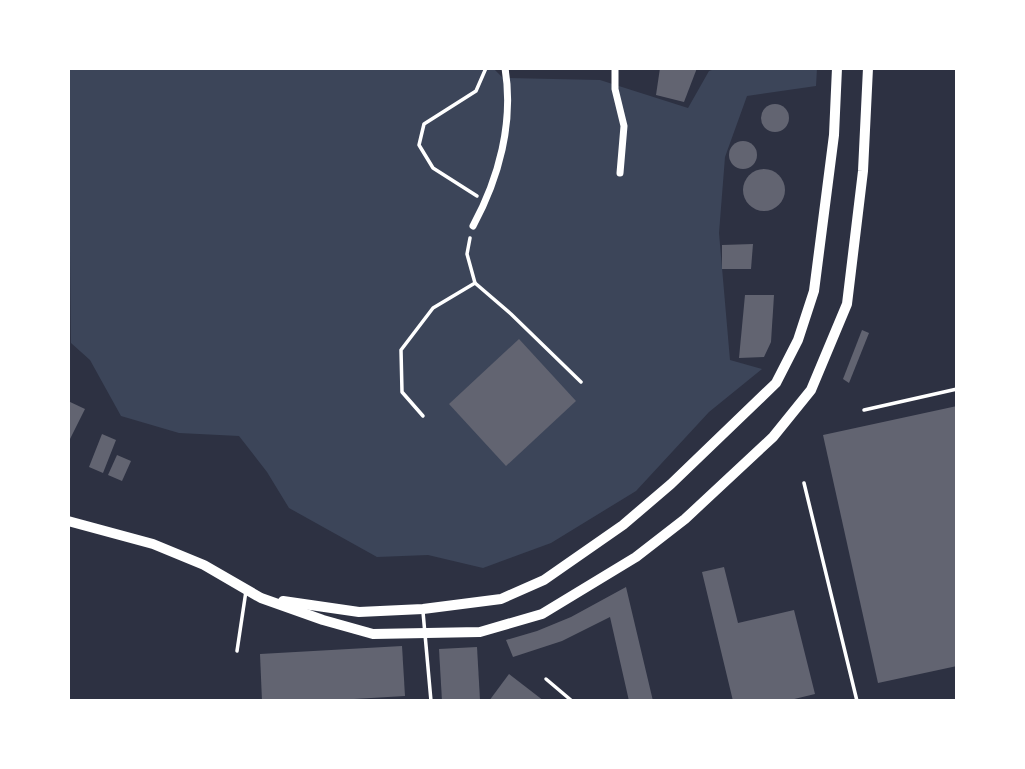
<svg xmlns="http://www.w3.org/2000/svg" width="1025" height="769" font-family="'Noto Sans',sans-serif">
  <rect width="100%" height="100%" fill="#2d3142"/>
  <path fill="#3c4559" d="M 68,68 L 493,68 L 503,78 L 600,80 L 688,108 L 709,71 L 718,68 L 817,68 L 816,86 L 747,96 L 725,157 L 719,233 L 730,360 L 762,369 L 709,412 L 636,491 L 551,543 L 483,568 L 428,555 L 377,557 L 289,508 L 267,472 L 239,436 L 179,433 L 121,416 L 90,360 L 71,343 Z"/>
  <g fill="#626471">
    <path d="M 660,68 L 697,68 L 684,102 L 656,95 Z"/>
    <circle cx="775" cy="118" r="14"/>
    <circle cx="743" cy="155" r="14"/>
    <circle cx="764" cy="190" r="21"/>
    <path d="M 753,244 L 751,269 L 722,269 L 722,245 Z"/>
    <path d="M 745,295 L 774,295 L 771,342 L 764,357 L 739,358 Z"/>
    <path d="M 862,330 L 869,333 L 849,383 L 843,379 Z"/>
    <path d="M 519,339 L 576,401 L 506,466 L 449,404 Z"/>
    <path d="M 68,401 L 85,409 L 68,443 Z"/>
    <path d="M 957,406 L 957,666 L 878,683 L 823,435 Z"/>
    <path d="M 102,434 L 116,440 L 103,473 L 89,467 Z"/>
    <path d="M 117,455 L 131,461 L 122,481 L 108,475 Z"/>
    <path d="M 724,567 L 738,623 L 794,610 L 815,694 L 786,701 L 733,701 L 702,572 Z"/>
    <path d="M 626,587 L 653,701 L 629,701 L 610,617 L 562,641 L 513,657 L 506,640 L 537,631 L 571,617 Z"/>
    <path d="M 402,646 L 405,696 L 320,701 L 262,701 L 260,654 Z"/>
    <path d="M 477,647 L 480,700 L 442,701 L 439,649 Z"/>
    <path d="M 509,674 L 544,701 L 489,701 Z"/>
  </g>
  <g fill="none" stroke-linecap="round" stroke-linejoin="round">
    <g stroke="#fff" stroke-width="3.5">
      <path d="M 477,196 L 433,168 L 419,145 L 424,124 L 476,91 L 486,68"/>
      <path d="M 470,238 L 467,254 L 475,283 L 511,314 L 581,382"/>
      <path d="M 423,416 L 402,392 L 401,350 L 433,308 L 475,283"/>
    </g>
    <g stroke="#fff" stroke-width="3.5">
      <path d="M 864,410 L 957,389"/>
      <path d="M 804,483 L 857,701"/>
      <path d="M 423,612 L 431,701"/>
      <path d="M 237,651 L 246,591"/>
      <path d="M 546,679 L 572,701"/>
    </g>
    <g stroke="#fff" stroke-width="7">
      <path d="M 615,68 L 615,89 L 624,126 L 620,173"/>
      <path d="M 473,226 C 499,178 514,122 505,68"/>
    </g>
    <g stroke="#fff" stroke-width="10">
      <path d="M 68,521 L 153,544 L 204,565 L 261,598 L 323,620 L 373,634 L 480,632 L 542,614 L 636,557 L 685,519 L 773,437 L 811,390 L 847,304 L 863,171 L 868,68"/>
      <path d="M 283,601 L 359,612 L 423,609 L 501,599 L 544,580 L 623,525 L 671,484 L 776,383 L 798,340 L 814,291 L 834,135 L 837,68"/>
    </g>
  </g>
  <rect width="1025" height="769" fill="none" stroke="#ffffff" stroke-width="140"/>
</svg>
